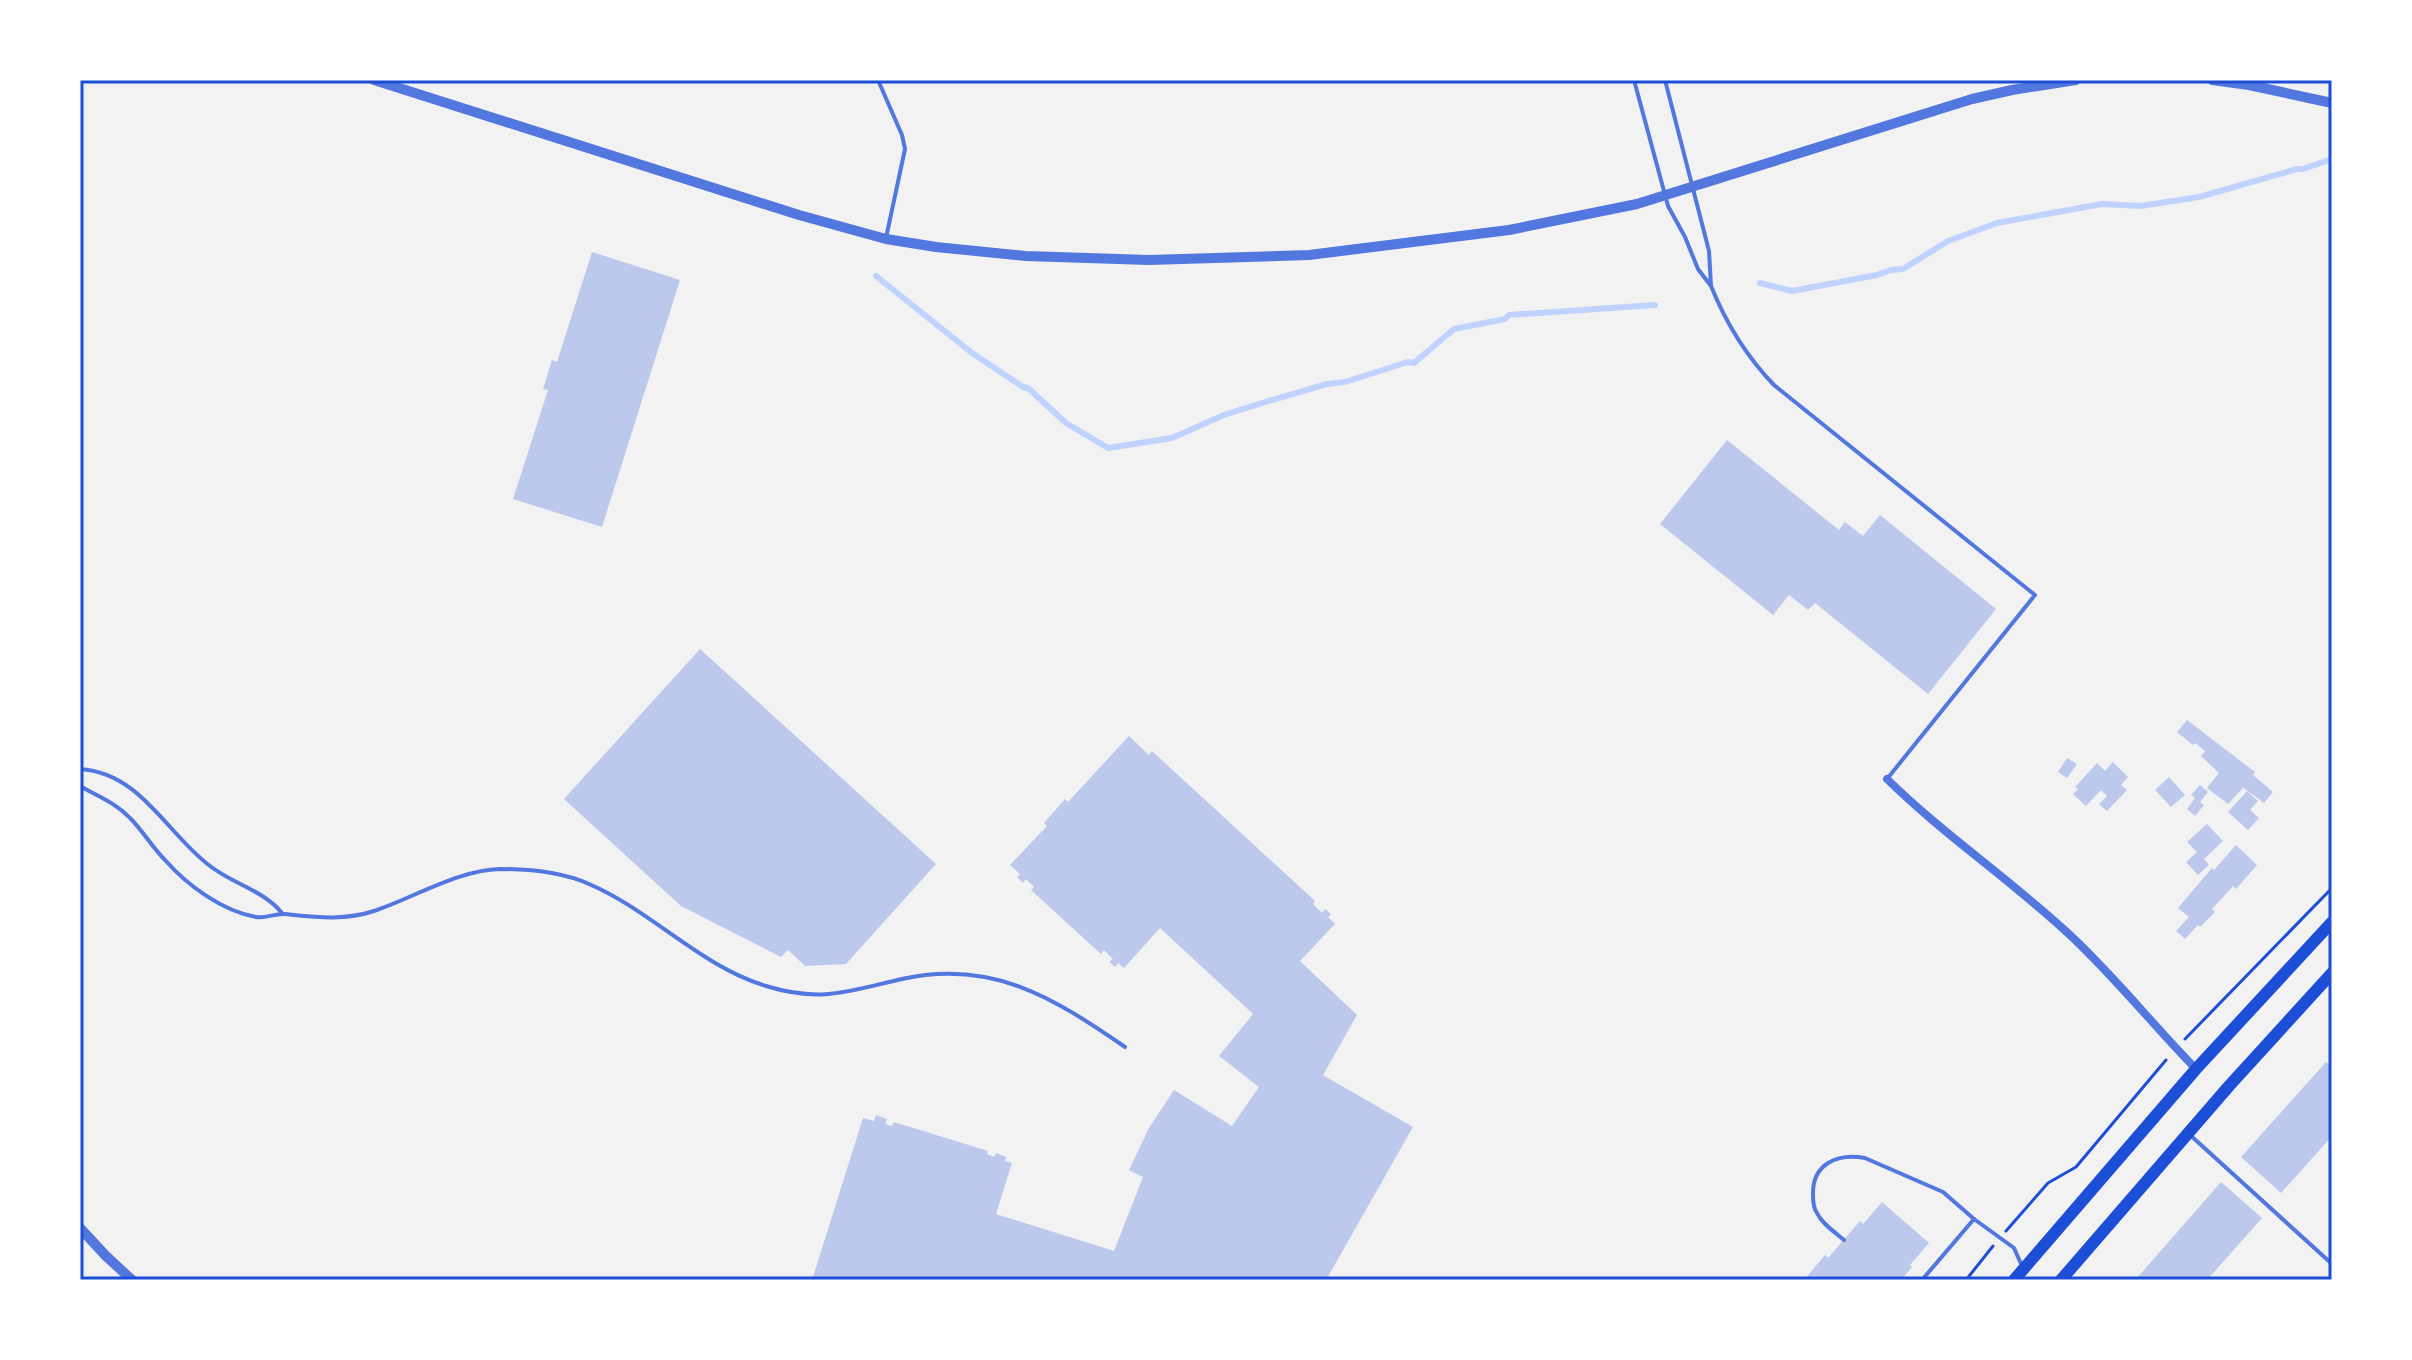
<svg xmlns="http://www.w3.org/2000/svg" width="2412" height="1360" font-family="Mulish,sans-serif">
  <rect width="100%" height="100%" fill="#f2f2f2"/>
  <g fill="none" stroke-linecap="round" stroke-linejoin="round">
    <g stroke="#bfd3fe" stroke-width="6">
      <path d="M 876,276 L 972,353 L 1023,387 L 1028,388 L 1066,423 L 1108,448 L 1172,438 L 1224,415 L 1262,403 L 1327,384 L 1345,382 L 1408,362 L 1414,363 L 1454,329 L 1505,319 L 1509,315 L 1655,305"/>
      <path d="M 1760,283 L 1792,291 L 1877,275 L 1891,270 L 1903,269 L 1948,241 L 1997,223 L 2102,204 L 2141,206 L 2199,197 L 2297,169 L 2303,169 L 2332,159"/>
    </g>
  </g>
  <g fill="#bdc9ec">
    <path d="M 592,252 L 680,280 L 602,527 L 513,499 L 548,390 L 543,389 L 552,360 L 557,362 Z"/>
    <path d="M 1727,440 L 1839,530 L 1845,522 L 1863,536 L 1880,515 L 1996,609 L 1928,694 L 1815,603 L 1808,610 L 1789,595 L 1773,615 L 1660,524 Z"/>
    <path d="M 700,649 L 936,864 L 846,964 L 805,966 L 788,950 L 781,957 L 681,906 L 564,799 Z"/>
    <path d="M 2187,720 L 2255,772 L 2253,775 L 2273,792 L 2264,803 L 2241,786 L 2243,788 L 2228,804 L 2207,788 L 2219,773 L 2201,756 L 2205,751 L 2195,743 L 2193,745 L 2177,732 Z"/>
    <path d="M 1129,736 L 1149,755 L 1152,751 L 1315,901 L 1313,904 L 1322,913 L 1325,909 L 1331,914 L 1328,917 L 1335,924 L 1300,961 L 1357,1015 L 1323,1075 L 1413,1127 L 1326,1280 L 812,1280 L 863,1118 L 874,1121 L 876,1115 L 887,1119 L 885,1124 L 892,1126 L 894,1122 L 988,1151 L 987,1154 L 994,1157 L 996,1153 L 1006,1157 L 1005,1161 L 1012,1163 L 996,1214 L 1114,1251 L 1143,1177 L 1129,1170 L 1149,1128 L 1174,1090 L 1232,1126 L 1259,1087 L 1219,1056 L 1253,1014 L 1160,928 L 1124,968 L 1118,963 L 1115,967 L 1109,962 L 1113,959 L 1104,950 L 1101,954 L 1031,890 L 1034,887 L 1026,879 L 1023,883 L 1017,877 L 1020,874 L 1010,865 L 1047,826 L 1044,823 L 1065,799 L 1068,802 Z"/>
    <path d="M 2067,758 L 2077,764 L 2067,778 L 2058,772 Z"/>
    <path d="M 2113,762 L 2128,777 L 2121,785 L 2127,790 L 2107,811 L 2099,804 L 2107,796 L 2101,790 L 2086,806 L 2073,794 L 2078,789 L 2075,787 L 2097,763 L 2105,771 Z"/>
    <path d="M 2169,777 L 2185,795 L 2171,807 L 2155,790 Z"/>
    <path d="M 2200,785 L 2208,792 L 2200,802 L 2204,805 L 2195,816 L 2187,809 L 2195,798 L 2191,795 Z"/>
    <path d="M 2247,791 L 2258,801 L 2250,810 L 2259,818 L 2248,830 L 2228,812 Z"/>
    <path d="M 2207,824 L 2223,841 L 2204,859 L 2209,865 L 2198,875 L 2186,862 L 2197,852 L 2187,842 Z"/>
    <path d="M 2236,845 L 2257,865 L 2236,889 L 2233,886 L 2212,909 L 2215,912 L 2200,927 L 2198,925 L 2185,939 L 2176,931 L 2189,917 L 2178,908 L 2212,868 L 2214,870 Z"/>
    <path d="M 2326,1062 L 2332,1067 L 2332,1136 L 2281,1193 L 2241,1157 Z"/>
    <path d="M 2221,1182 L 2262,1218 L 2207,1280 L 2139,1280 L 2137,1278 Z"/>
    <path d="M 1882,1202 L 1929,1243 L 1910,1265 L 1912,1267 L 1901,1280 L 1804,1280 L 1825,1255 L 1828,1258 L 1860,1221 L 1863,1224 Z"/>
  </g>
  <g fill="none" stroke-linecap="round" stroke-linejoin="round">
    <g stroke="#1d4ed8" stroke-width="3">
      <path d="M 2185,1039 L 2332,888"/>
      <path d="M 2006,1231 L 2048,1183 L 2076,1167 L 2166,1060"/>
      <path d="M 1966,1280 L 1993,1246"/>
    </g>
    <g stroke="#5277de" stroke-width="4">
      <path d="M 878,80 L 902,135 L 905,149 L 886,238"/>
      <path d="M 1634,80 L 1668,206 L 1685,237 L 1698,269 L 1711,286 L 1709,251 L 1665,80"/>
      <path d="M 1711,286 C 1726,323 1746,356 1774,385 L 2035,595 L 1887,779"/>
      <path d="M 80,769 C 141,773 166,833 210,866 C 233,884 263,890 282,913"/>
      <path d="M 80,786 C 97,796 116,803 130,818 C 143,831 152,847 165,860 C 187,885 222,911 256,917 C 266,919 275,913 285,914 C 315,917 344,921 374,911 C 413,898 458,870 500,869 C 529,869 562,872 589,884 C 652,911 700,966 766,986 C 821,1003 849,991 902,979 C 992,959 1054,998 1125,1047"/>
      <path d="M 2189,1134 L 2332,1264"/>
      <path d="M 1844,1240 C 1835,1232 1822,1224 1817,1213 C 1813,1208 1813,1201 1813,1195 C 1812,1164 1837,1153 1865,1158 L 1943,1192 L 1974,1219 L 2014,1248 L 2022,1266"/>
      <path d="M 1922,1280 L 1974,1219"/>
    </g>
    <path stroke="#5277de" stroke-width="8" d="M 1887,779 C 1944,835 2011,880 2070,935 C 2115,977 2153,1025 2196,1069"/>
    <g stroke="#5277de" stroke-width="10">
      <path d="M 374,80 L 799,215 L 886,239 L 936,247 L 1026,256 L 1149,260 L 1309,255 L 1509,230 L 1637,204 L 1972,99 L 2012,90 L 2076,80"/>
      <path d="M 2212,80 L 2249,85 L 2332,103"/>
      <path d="M 80,1228 L 106,1256 L 132,1280"/>
    </g>
    <g stroke="#1d4ed8" stroke-width="12">
      <path d="M 2014,1280 L 2196,1069 L 2332,922"/>
      <path d="M 2061,1280 L 2229,1086 L 2332,973"/>
    </g>
  </g>
  <rect width="2412" height="1360" fill="none" stroke="#ffffff" stroke-width="164"/>
  <rect x="82" y="82" width="2248" height="1196" fill="none" stroke="#1d4ed8" stroke-width="3"/>
</svg>
